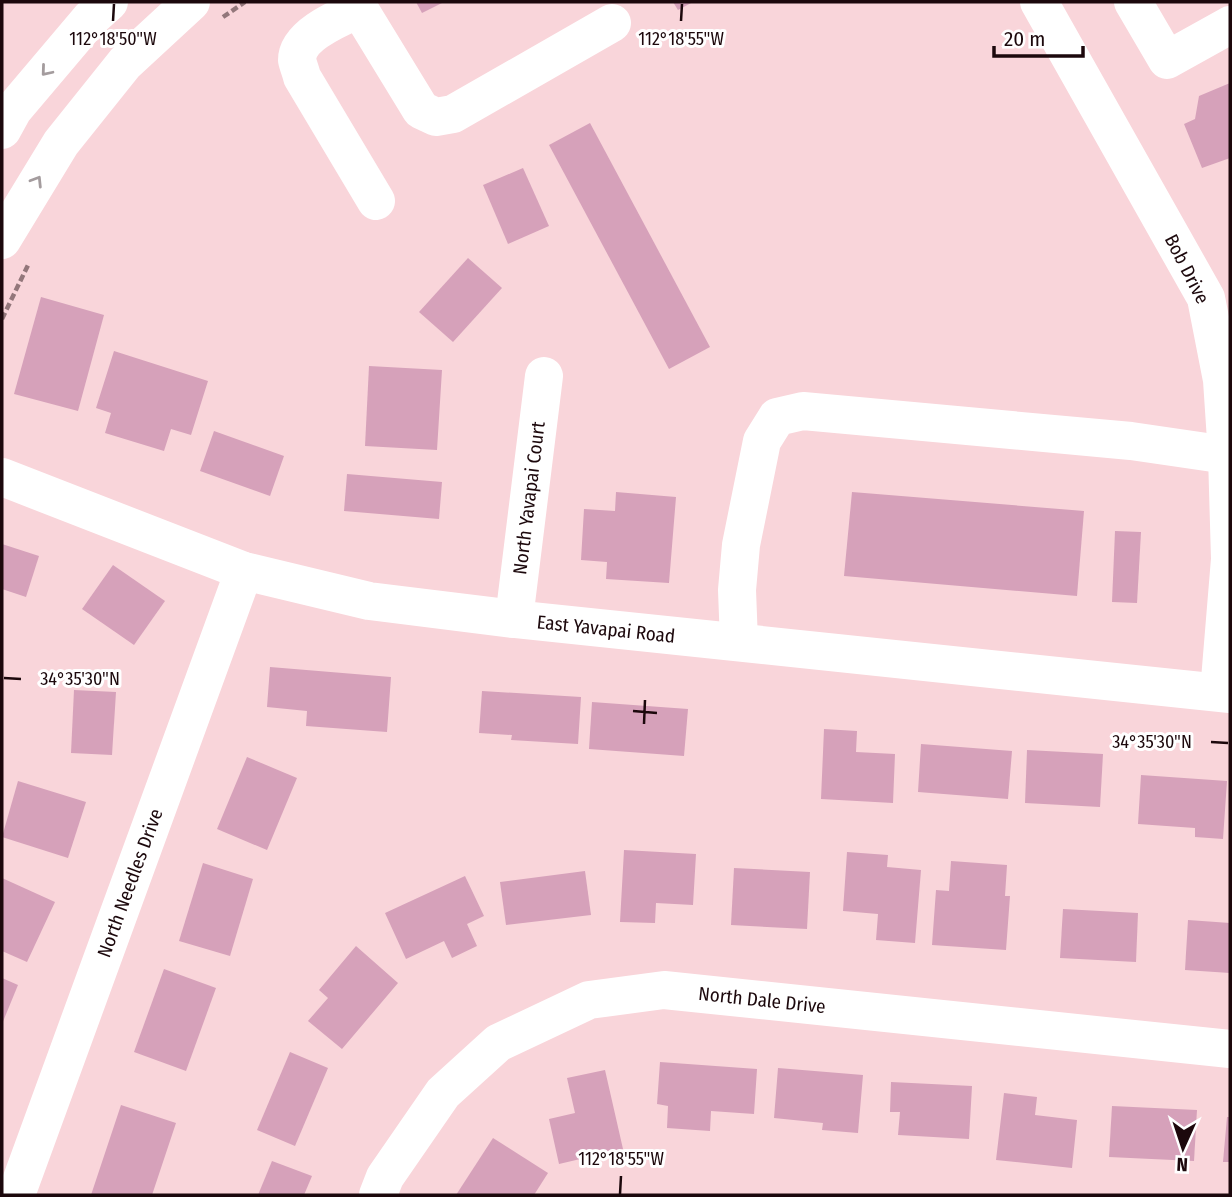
<svg xmlns="http://www.w3.org/2000/svg" width="1232" height="1197" font-family="'Fira Sans Condensed',sans-serif">
  <rect width="100%" height="100%" fill="#f9d5da"/>
  <g fill="#d6a1ba">
    <path d="M 416,2 L 444,2 L 422,13 Z"/>
    <path d="M 673,2 L 693,2 L 678,10 Z"/>
    <path d="M 1230,83 L 1230,158 L 1202,168 L 1184,124 L 1195,119 L 1199,96 Z"/>
    <path d="M 590,123 L 710,347 L 669,369 L 549,145 Z"/>
    <path d="M 523,168 L 549,226 L 508,244 L 483,185 Z"/>
    <path d="M 468,258 L 502,288 L 453,342 L 419,312 Z"/>
    <path d="M 41,297 L 104,315 L 78,411 L 14,394 Z"/>
    <path d="M 114,351 L 208,381 L 191,435 L 171,429 L 164,451 L 105,433 L 111,413 L 96,408 Z"/>
    <path d="M 369,366 L 442,370 L 437,450 L 365,446 Z"/>
    <path d="M 214,431 L 284,456 L 270,496 L 200,471 Z"/>
    <path d="M 347,474 L 442,482 L 439,519 L 344,511 Z"/>
    <path d="M 616,492 L 676,497 L 669,583 L 606,579 L 607,562 L 581,560 L 584,509 L 615,511 Z"/>
    <path d="M 852,492 L 1084,511 L 1077,596 L 844,576 Z"/>
    <path d="M 1115,531 L 1141,532 L 1137,603 L 1112,602 Z"/>
    <path d="M 2,544 L 39,556 L 26,597 L 2,589 Z"/>
    <path d="M 113,565 L 165,601 L 134,645 L 82,609 Z"/>
    <path d="M 270,667 L 391,677 L 387,732 L 306,726 L 307,711 L 267,707 Z"/>
    <path d="M 74,690 L 116,692 L 112,755 L 71,753 Z"/>
    <path d="M 482,691 L 581,697 L 578,744 L 511,740 L 512,735 L 479,733 Z"/>
    <path d="M 592,702 L 688,709 L 684,756 L 589,749 Z"/>
    <path d="M 824,729 L 857,731 L 856,752 L 895,754 L 893,803 L 821,799 Z"/>
    <path d="M 921,744 L 1012,751 L 1008,799 L 918,792 Z"/>
    <path d="M 1027,750 L 1103,754 L 1100,807 L 1025,803 Z"/>
    <path d="M 247,757 L 297,778 L 267,850 L 217,829 Z"/>
    <path d="M 1141,775 L 1227,781 L 1223,839 L 1195,837 L 1195,828 L 1138,824 Z"/>
    <path d="M 18,781 L 86,802 L 68,858 L 2,837 Z"/>
    <path d="M 624,850 L 696,854 L 693,905 L 656,903 L 655,923 L 620,922 Z"/>
    <path d="M 847,852 L 888,855 L 887,867 L 921,870 L 915,943 L 876,940 L 878,914 L 843,911 Z"/>
    <path d="M 951,861 L 1007,865 L 1005,896 L 1010,896 L 1006,950 L 932,945 L 936,890 L 949,891 Z"/>
    <path d="M 203,863 L 253,879 L 230,956 L 179,941 Z"/>
    <path d="M 734,868 L 810,872 L 807,929 L 731,925 Z"/>
    <path d="M 585,871 L 591,915 L 506,925 L 500,882 Z"/>
    <path d="M 465,876 L 484,916 L 467,924 L 477,946 L 452,958 L 444,941 L 406,959 L 385,913 Z"/>
    <path d="M 2,878 L 55,902 L 27,962 L 2,951 Z"/>
    <path d="M 1063,909 L 1138,913 L 1136,962 L 1060,958 Z"/>
    <path d="M 1188,920 L 1230,923 L 1230,973 L 1185,970 Z"/>
    <path d="M 356,946 L 398,983 L 342,1049 L 308,1021 L 328,998 L 319,990 Z"/>
    <path d="M 164,969 L 216,988 L 186,1071 L 134,1052 Z"/>
    <path d="M 2,978 L 18,985 L 2,1024 Z"/>
    <path d="M 290,1052 L 328,1068 L 295,1146 L 257,1130 Z"/>
    <path d="M 660,1062 L 757,1069 L 754,1114 L 711,1111 L 710,1131 L 667,1128 L 668,1106 L 657,1104 Z"/>
    <path d="M 778,1068 L 863,1075 L 858,1133 L 822,1130 L 823,1123 L 774,1118 Z"/>
    <path d="M 605,1070 L 623,1149 L 559,1164 L 549,1119 L 575,1113 L 567,1078 Z"/>
    <path d="M 891,1082 L 972,1086 L 969,1139 L 898,1135 L 900,1112 L 890,1112 Z"/>
    <path d="M 1004,1093 L 1037,1097 L 1035,1115 L 1077,1120 L 1072,1168 L 996,1160 Z"/>
    <path d="M 121,1105 L 176,1123 L 152,1195 L 91,1195 Z"/>
    <path d="M 1112,1106 L 1197,1110 L 1194,1161 L 1109,1157 Z"/>
    <path d="M 1227,1117 L 1230,1117 L 1230,1162 L 1223,1162 Z"/>
    <path d="M 493,1138 L 548,1173 L 534,1195 L 456,1195 Z"/>
    <path d="M 272,1161 L 312,1176 L 304,1195 L 258,1195 Z"/>
  </g>
  <g fill="none" stroke-linecap="round" stroke-linejoin="round">
    <g stroke="#93777b" stroke-width="4.5" stroke-dasharray="7 3.5" stroke-linecap="butt">
      <path d="M 223,17 L 245,2"/>
      <path d="M 2,319 L 29,263"/>
    </g>
    <g stroke="#fff" stroke-width="38">
      <path d="M 355,2 L 421,110 L 436,117 L 453,114 L 612,23"/>
      <path d="M 1039,2 L 1206,298 L 1222,380 L 1227,455 L 1230,559 L 1219,692"/>
      <path d="M 1133,2 L 1167,60 L 1230,25"/>
      <path d="M 359,9 C 339,18 297,35 297,60 C 298,65 301,72 302,77 L 376,201"/>
      <path d="M 2,130 L 13,110 L 90,19 L 109,2"/>
      <path d="M 2,240 L 61,143 L 125,63 L 191,2"/>
      <path d="M 2,477 L 244,571 L 369,601 L 514,619 L 1230,694"/>
      <path d="M 514,619 L 544,376"/>
      <path d="M 739,642 L 737,590 L 741,545 L 762,441 L 777,417 L 803,411 L 1131,441 L 1227,455"/>
      <path d="M 16,1195 L 244,571"/>
      <path d="M 378,1195 L 385,1177 L 443,1093 L 498,1043 L 589,1000 L 664,990 L 1230,1049"/>
    </g>
  </g>
  <defs><path id="oneway-chevron" d="M-2-3.5L2.5 0L-2 3.5" fill="none" stroke-width="1.6" stroke-linecap="round" stroke-linejoin="round" transform="scale(1.75)"/></defs>
  <g stroke="#a49c9e">
    <use href="#oneway-chevron" transform="translate(46 71) rotate(130)"/>
    <use href="#oneway-chevron" transform="translate(37 181) rotate(-58)"/>
  </g>
  <path fill="none" stroke="#1c080c" stroke-width="2.5" d="M 113,21 L 114,4M 681,21 L 682,4M 4,678 L 21,679M 633,711 L 657,713M 644,724 L 645,700M 1211,742 L 1228,743M 620,1194 L 621,1176"/>
  <g text-anchor="middle" dominant-baseline="central" stroke-width="6" stroke-linejoin="round" paint-order="stroke">
    <g font-size="19" fill="#1c080c" stroke="#fff">
      <text transform="translate(1187 269) rotate(63)">Bob Drive</text>
      <text transform="translate(529 498) rotate(-83)">North Yavapai Court</text>
      <text transform="translate(606 629) rotate(6)">East Yavapai Road</text>
      <text transform="translate(130 883) rotate(-70)">North Needles Drive</text>
      <text transform="translate(762 1000) rotate(6)">North Dale Drive</text>
    </g>
  </g>
  <g font-size="18" text-anchor="middle" fill="#1c080c" stroke="#fff" stroke-width="6" stroke-linejoin="round" paint-order="stroke">
    <text x="113" y="45">112°18'50"W</text>
    <text x="681" y="45">112°18'55"W</text>
    <text x="80" y="685">34°35'30"N</text>
    <text x="1152" y="748">34°35'30"N</text>
    <text x="621" y="1165">112°18'55"W</text>
  </g>
  <rect width="1232" height="1197" fill="none" stroke="#1c080c" stroke-width="7"/>
  <g transform="translate(1183 1148) rotate(183)" stroke="#ffffff" stroke-width="5" paint-order="stroke">
  <path d="M0-5L12 26L0 18L-12 26Z" fill="#1c080c"/>
  <text y="-10" font-size="19" font-weight="bold" text-anchor="middle" fill="#1c080c">N</text>
  </g>
  <path d="M994 46v10h89v-10" fill="none" stroke="#1c080c" stroke-width="3.5"/>
  <text x="1004" y="46" font-size="21" fill="#1c080c" stroke="#ffffff" stroke-width="5" paint-order="stroke">20 m</text>
</svg>
